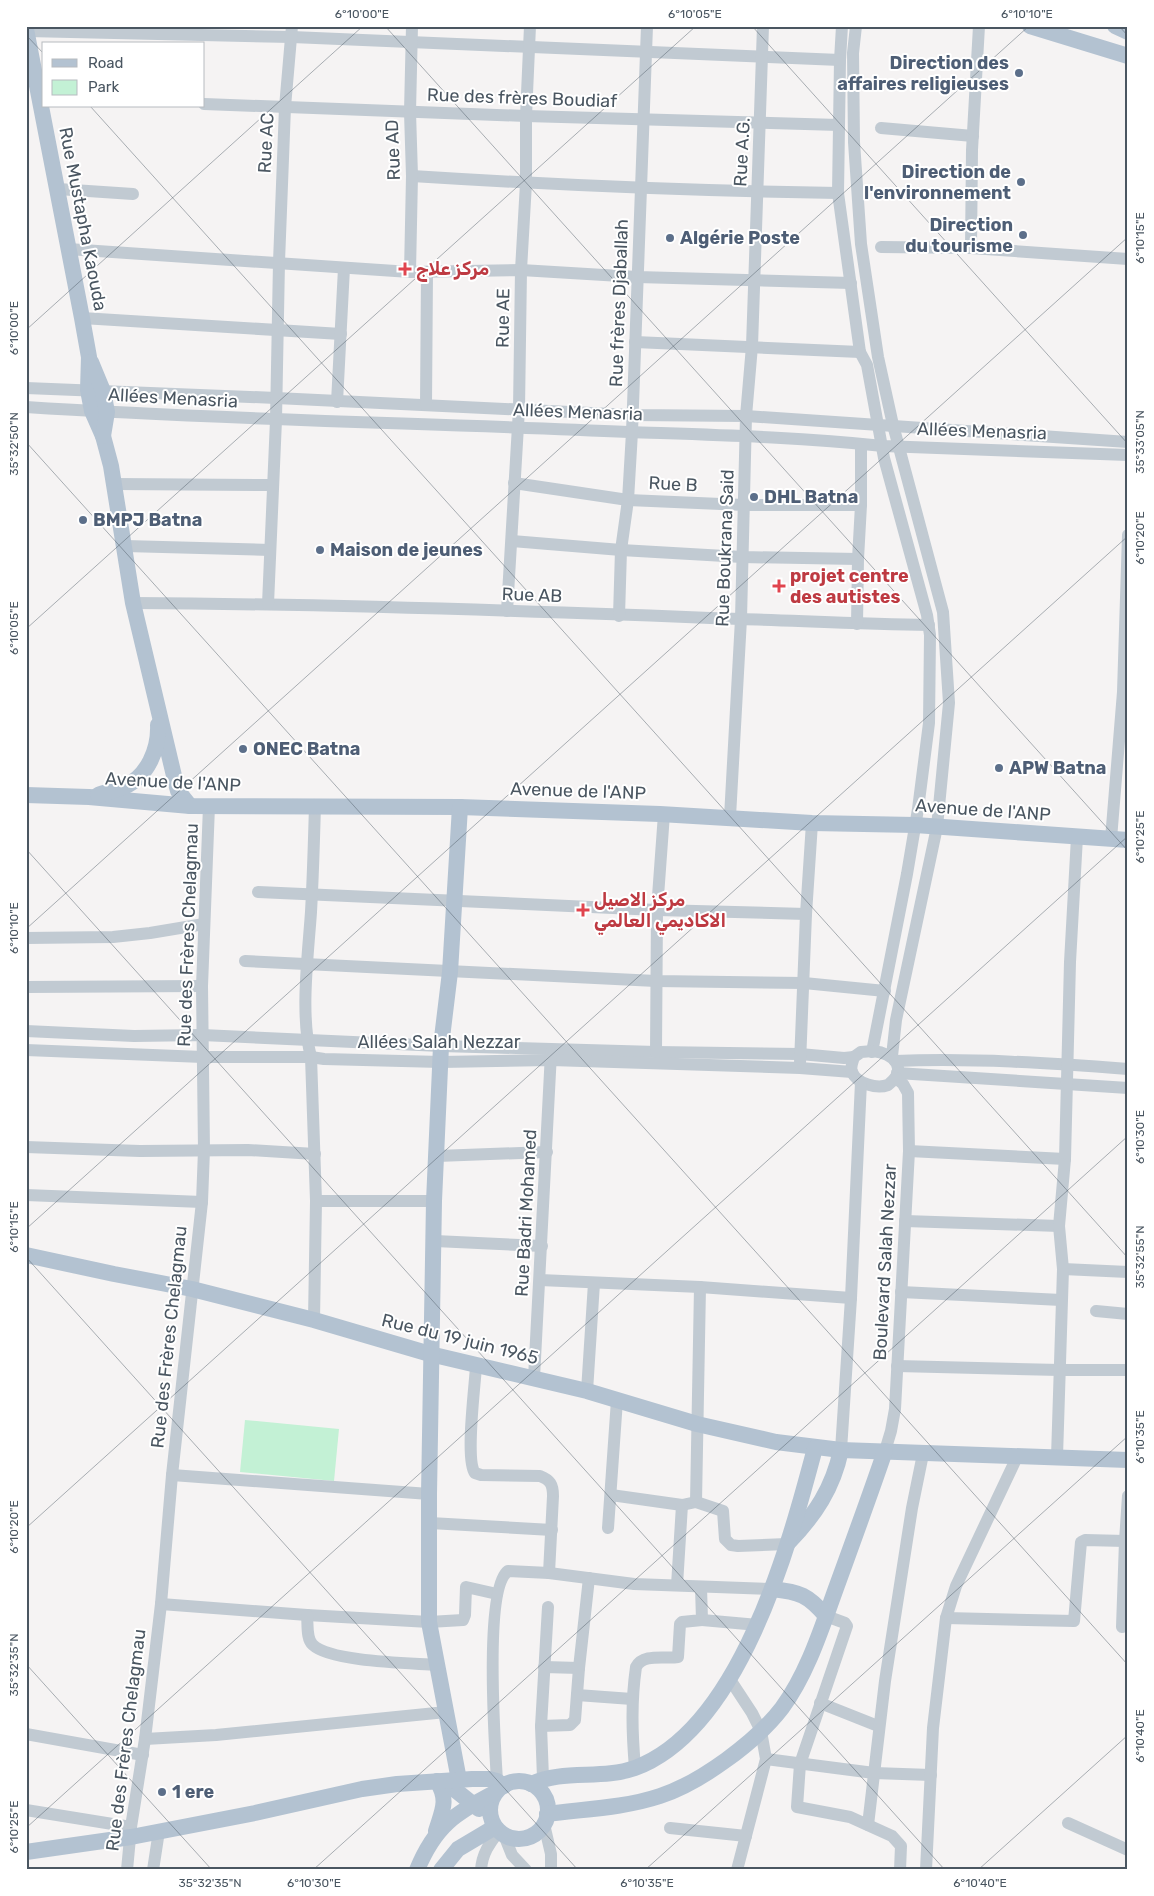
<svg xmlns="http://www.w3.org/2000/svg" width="1154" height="1896" font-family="Rubik,Vazirmatn,sans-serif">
  <rect width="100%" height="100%" fill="#f5f3f3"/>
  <path fill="#c3f1d5" d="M 245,1420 L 339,1429 L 334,1481 L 240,1472 Z"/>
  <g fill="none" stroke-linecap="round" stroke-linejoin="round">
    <g stroke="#c1cad2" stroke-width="12">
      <path d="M 842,26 L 840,60 L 838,193 L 860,352 L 867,365 L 884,458 L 927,615 L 930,635 L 929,723 L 918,809 L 907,874 L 872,1052"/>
      <path d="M 856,26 L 853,53 L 854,142 L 861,244 L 878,357 L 893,425 L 943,612 L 949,703 L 937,827 L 896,1020 L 892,1056"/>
      <path d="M 27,31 L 292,37 L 840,60"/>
      <path d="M 204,104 L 526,116 L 839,125"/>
      <path d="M 881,128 L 973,136"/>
      <path d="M 412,176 C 554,185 696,191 838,193"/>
      <path d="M 58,189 L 133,194"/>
      <path d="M 881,247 L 971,248 L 1128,259"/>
      <path d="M 971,248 L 972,150 L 979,26"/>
      <path d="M 68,249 L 410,272 L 521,270 L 637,277 L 851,283"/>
      <path d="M 410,272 L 412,176 L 410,112 L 412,26"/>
      <path d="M 82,318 L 341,334"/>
      <path d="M 635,342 L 860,352"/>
      <path d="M 26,388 L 276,398 L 632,415 L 746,416 L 1128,442"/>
      <path d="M 337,402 L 344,268"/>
      <path d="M 426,405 L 427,272"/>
      <path d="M 26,407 C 227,420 428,423 629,432 C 714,435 799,437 883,446 L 1128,455"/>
      <path d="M 514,483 L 628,500 L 744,505 L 861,505"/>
      <path d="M 114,484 L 272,485"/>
      <path d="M 512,541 L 621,550 L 742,557 L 858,559"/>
      <path d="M 125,546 L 270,550"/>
      <path d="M 133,603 C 336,604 539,611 741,619 C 804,621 866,624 929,625"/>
      <path d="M 268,604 L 276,420 L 279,262 L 285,107 L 292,26"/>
      <path d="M 507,611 L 519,409 L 521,270 L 526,183 L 526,116 L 530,26"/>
      <path d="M 619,616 L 621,550 L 628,500 L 632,432 L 647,26"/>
      <path d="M 857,624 L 858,559 L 861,505 L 861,444"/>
      <path d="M 730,817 L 741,619 L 746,416 L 752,346 L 763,26"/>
      <path d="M 1111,839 L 1123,692 L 1128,535"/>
      <path d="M 258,892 L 657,910 L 806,914"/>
      <path d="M 26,938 L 113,937 L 150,933 L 204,924"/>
      <path d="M 245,961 L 656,981 L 804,983 L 885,991"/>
      <path d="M 26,987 L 202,986"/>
      <path d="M 26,1031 L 134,1036 L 202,1035 L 441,1046 L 656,1052 L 800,1054 L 844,1058 L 854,1057"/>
      <path d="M 26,1050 L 203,1057 L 311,1057 L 324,1059 L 441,1062 L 551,1060 L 800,1068 L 852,1072"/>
      <path d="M 873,1051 C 894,1053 909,1069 888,1085 C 877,1089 857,1084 852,1072 C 850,1067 853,1061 854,1057 L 861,1052 Z"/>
      <path d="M 656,1052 L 657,910 L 664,814"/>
      <path d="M 895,1061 C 972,1058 1051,1063 1128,1069"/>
      <path d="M 800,1063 L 806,914 L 812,823"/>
      <path d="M 897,1073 L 1128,1088"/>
      <path d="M 26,1147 L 140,1151 L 248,1150 L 315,1154"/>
      <path d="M 909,1151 L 1065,1159"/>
      <path d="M 437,1156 L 547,1152"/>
      <path d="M 26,1195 L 202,1202"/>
      <path d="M 316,1201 L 434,1201"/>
      <path d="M 905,1221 L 1059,1226"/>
      <path d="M 435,1241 L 542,1246"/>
      <path d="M 1063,1269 L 1128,1272"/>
      <path d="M 540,1280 L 700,1287 L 851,1298"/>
      <path d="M 901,1292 L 1061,1300"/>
      <path d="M 1096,1311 L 1128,1314"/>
      <path d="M 314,1320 L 316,1201 L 311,1057 C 300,1015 308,956 311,912 C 313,877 314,841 315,805"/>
      <path d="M 476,1366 C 475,1386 465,1460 475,1473 L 481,1475 L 540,1476 C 550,1480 553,1484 553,1496 L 549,1573"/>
      <path d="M 897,1366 L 1060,1370 L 1128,1370"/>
      <path d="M 534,1378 L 551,1053"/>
      <path d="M 587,1391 L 594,1283"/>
      <path d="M 841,1450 L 851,1298 L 861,1082"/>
      <path d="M 885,1451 L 891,1431 L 895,1409 L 909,1151 L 908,1093 L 903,1084 L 896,1078"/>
      <path d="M 1057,1457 L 1063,1269 L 1059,1226 L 1065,1159 L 1070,962 L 1077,837"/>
      <path d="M 172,1475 L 429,1494"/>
      <path d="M 611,1495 L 682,1505 L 696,1502 L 723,1511 L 725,1539 L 731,1545 L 738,1546 L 787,1544"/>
      <path d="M 696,1502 L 700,1287"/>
      <path d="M 430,1523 L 552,1530"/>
      <path d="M 608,1528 L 617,1400"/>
      <path d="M 677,1585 L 682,1505"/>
      <path d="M 161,1604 L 307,1615 L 429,1622 L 463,1620 L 465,1615 L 466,1587 L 497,1594"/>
      <path d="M 307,1615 C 308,1624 306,1639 313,1645 C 331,1662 410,1663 436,1665"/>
      <path d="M 826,1616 L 845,1623 L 847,1626 L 800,1764 L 797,1807 L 850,1817 L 892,1836 L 901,1846 L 900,1870"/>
      <path d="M 946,1618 L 1074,1621 L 1081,1542 L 1085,1540 L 1125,1541"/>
      <path d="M 702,1620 L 758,1625"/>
      <path d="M 1122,1627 L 1125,1541 L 1128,1496"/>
      <path d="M 544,1667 L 579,1668"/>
      <path d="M 729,1678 L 752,1713 L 761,1731 L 766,1759 L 737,1870"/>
      <path d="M 577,1695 L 632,1699"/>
      <path d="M 820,1703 L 878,1726"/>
      <path d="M 541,1726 L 570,1725 L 575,1720 L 579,1668 L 589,1578"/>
      <path d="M 26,1734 L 143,1755"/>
      <path d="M 145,1739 L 216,1735 L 446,1712"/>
      <path d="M 766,1759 L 874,1773 L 931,1775"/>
      <path d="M 635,1768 C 632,1732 631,1702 636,1667 C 643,1653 665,1659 678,1657 L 680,1624 L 682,1622 L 702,1620 L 701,1587"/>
      <path d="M 543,1778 L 541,1726 L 548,1607"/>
      <path d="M 497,1781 C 495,1747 484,1588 508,1571 L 549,1573 L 634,1584 L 772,1589"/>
      <path d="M 26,1810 L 131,1827"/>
      <path d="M 1068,1823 L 1128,1850"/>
      <path d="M 544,1824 L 551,1854 L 551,1870"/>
      <path d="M 868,1825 L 885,1681 L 912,1508 L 923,1454"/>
      <path d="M 670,1828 L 746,1836"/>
      <path d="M 504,1835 L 512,1855 L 526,1870"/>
      <path d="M 127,1870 L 131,1827 L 145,1739 L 161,1604 L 172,1475 L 202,1202 L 204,1150 L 202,986 L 209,806"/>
      <path d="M 153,1870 L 159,1831"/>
      <path d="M 481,1870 C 482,1854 489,1844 499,1831"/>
      <path d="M 926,1870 L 933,1728 L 946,1618 L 956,1586 L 1017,1457"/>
    </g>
    <g stroke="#b3c2d1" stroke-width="16">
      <path d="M 1030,26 L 1128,56"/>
      <path d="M 1115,26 L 1128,32"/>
      <path d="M 26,29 L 82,318 L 89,357 L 88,390 L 92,411 L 103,436 L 111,466 L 133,603 L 175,780 L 178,791 L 190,806"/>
      <path d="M 91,362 L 103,391 L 107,412 L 103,436"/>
      <path d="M 26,795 L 89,797 L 190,806 L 460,807 L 660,814 L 812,823 L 915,825 L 1128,840"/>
      <path d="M 98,795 C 106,792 116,790 124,787 C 148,776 159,749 158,725"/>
      <path d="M 26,1255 L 114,1274 L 192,1289 L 314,1320 L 430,1354 L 587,1391 L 697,1424 L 776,1442 L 841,1450 L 1128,1460"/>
      <path d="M 789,1542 C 815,1515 833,1488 841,1450"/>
      <path d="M 772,1589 C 800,1592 808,1595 826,1616"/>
      <path d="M 459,1780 L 429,1622 L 429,1494 L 434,1201 L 441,1046 L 450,972 L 460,807"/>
      <path d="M 444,1781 L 479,1809"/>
      <circle cx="519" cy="1810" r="29"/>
      <path d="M 531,1784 C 564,1769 601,1780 635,1768 C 740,1729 789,1546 815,1448"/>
      <path d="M 547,1814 C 585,1809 624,1808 660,1796 C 700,1783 756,1742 782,1708 C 807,1674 821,1630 835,1591 C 852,1544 869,1498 885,1451"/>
      <path d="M 436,1831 C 442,1811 449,1801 437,1781"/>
      <path d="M 26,1852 L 131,1837 L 255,1813 L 362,1789 L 397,1784 L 472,1779 L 489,1779 L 497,1781 L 504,1786"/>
      <path d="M 417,1870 C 435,1826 455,1813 496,1792"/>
      <path d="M 441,1870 L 458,1849 L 495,1827"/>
    </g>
  </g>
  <path fill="none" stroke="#4a5661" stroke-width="1" stroke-opacity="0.45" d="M 385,26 L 1128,851M 752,26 L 1128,444M 1119,26 L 1128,36M 26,30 L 30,26M 26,35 L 44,54M 90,106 L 1128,1258M 26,330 L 363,26M 26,442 L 1128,1665M 26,629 L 696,26M 26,849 L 945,1870M 26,929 L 1029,26M 26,1229 L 1128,237M 26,1257 L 578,1870M 26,1528 L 1128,536M 26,1664 L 212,1870M 26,1828 L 1128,836M 313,1870 L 1128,1136M 645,1870 L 1128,1436M 978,1870 L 1128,1735"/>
  <g fill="#5c6f8a" stroke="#fff" stroke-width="2">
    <circle cx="1019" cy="73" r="5"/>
    <circle cx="1021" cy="182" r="5"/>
    <circle cx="1023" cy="235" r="5"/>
    <circle cx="670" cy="238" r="5"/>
    <circle cx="754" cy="497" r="5"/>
    <circle cx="83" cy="520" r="5"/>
    <circle cx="320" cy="550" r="5"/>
    <circle cx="243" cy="749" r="5"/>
    <circle cx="999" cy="768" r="5"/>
    <circle cx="162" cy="1792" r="5"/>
  </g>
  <g fill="#e0444e" stroke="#fff" stroke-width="2">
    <path d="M402.5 261.5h5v5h5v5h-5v5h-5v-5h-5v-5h5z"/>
    <path d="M776.5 578.5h5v5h5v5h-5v5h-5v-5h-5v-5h5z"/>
    <path d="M580.5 902.5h5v5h5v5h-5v5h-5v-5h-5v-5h5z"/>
  </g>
  <g text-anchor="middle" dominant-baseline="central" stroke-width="4" stroke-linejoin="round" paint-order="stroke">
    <g font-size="18" font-weight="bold" fill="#4e5e75" stroke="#fff" text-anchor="start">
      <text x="1009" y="63" text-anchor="end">Direction des<tspan x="1009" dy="21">affaires religieuses</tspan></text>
      <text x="1011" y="172" text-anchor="end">Direction de<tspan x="1011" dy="21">l'environnement</tspan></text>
      <text x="1013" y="225" text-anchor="end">Direction<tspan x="1013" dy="21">du tourisme</tspan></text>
      <text x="680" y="238">Algérie Poste</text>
      <text x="764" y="497">DHL Batna</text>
      <text x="93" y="520">BMPJ Batna</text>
      <text x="330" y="550">Maison de jeunes</text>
      <text x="253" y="749">ONEC Batna</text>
      <text x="1009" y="768">APW Batna</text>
      <text x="172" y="1792">1 ere</text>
    </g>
    <g font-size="18" fill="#4a5661" stroke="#fff">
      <text transform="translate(522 98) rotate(2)">Rue des frères Boudiaf</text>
      <text transform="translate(266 143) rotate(-87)">Rue AC</text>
      <text transform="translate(393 150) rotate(-92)">Rue AD</text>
      <text transform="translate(742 152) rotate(-87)">Rue A.G.</text>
      <text transform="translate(83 219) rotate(79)">Rue Mustapha Kaouda</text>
      <text transform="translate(619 303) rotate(-88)">Rue frères Djaballah</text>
      <text transform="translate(503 318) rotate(-89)">Rue AE</text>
      <text transform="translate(173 398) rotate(3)">Allées Menasria</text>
      <text transform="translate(578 412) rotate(2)">Allées Menasria</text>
      <text transform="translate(982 431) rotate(2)">Allées Menasria</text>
      <text transform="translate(673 484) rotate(3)">Rue B</text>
      <text transform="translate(725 548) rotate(-88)">Rue Boukrana Said</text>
      <text transform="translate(532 595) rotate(2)">Rue AB</text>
      <text transform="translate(173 782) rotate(3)">Avenue de l'ANP</text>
      <text transform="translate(578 791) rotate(2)">Avenue de l'ANP</text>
      <text transform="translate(983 810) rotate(4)">Avenue de l'ANP</text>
      <text transform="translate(188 935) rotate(-88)">Rue des Frères Chelagmau</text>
      <text x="439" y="1042">Allées Salah Nezzar</text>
      <text transform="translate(526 1213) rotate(-87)">Rue Badri Mohamed</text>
      <text transform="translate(885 1262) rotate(-87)">Boulevard Salah Nezzar</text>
      <text transform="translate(169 1337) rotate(-84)">Rue des Frères Chelagmau</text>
      <text transform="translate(460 1339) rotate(14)">Rue du 19 juin 1965</text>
      <text transform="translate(126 1740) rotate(-83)">Rue des Frères Chelagmau</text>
    </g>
    <g font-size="18" font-weight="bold" fill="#be3a42" stroke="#fff" text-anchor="start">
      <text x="416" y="269">مركز علاج</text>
      <text x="790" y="576">projet centre<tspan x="790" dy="21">des autistes</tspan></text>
      <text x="594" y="900">مركز الاصيل<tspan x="594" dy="21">الاكاديمي العالمي</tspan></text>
    </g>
  </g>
  <rect width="1154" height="1896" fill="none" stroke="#ffffff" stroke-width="55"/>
  <rect x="42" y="42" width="162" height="65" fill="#ffffff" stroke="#b7bbc0"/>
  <rect x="52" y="59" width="25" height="8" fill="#b3c2d1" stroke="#b7bbc0"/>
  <text x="88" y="68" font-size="15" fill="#4a5661">Road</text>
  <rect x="52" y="80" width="25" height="15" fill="#c3f1d5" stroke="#b7bbc0"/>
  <text x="88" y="92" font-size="15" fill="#4a5661">Park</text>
  <rect x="28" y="28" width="1098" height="1840" fill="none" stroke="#4a5661" stroke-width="2"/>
  <g font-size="12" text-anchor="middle" fill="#4a5661">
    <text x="362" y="18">6°10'00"E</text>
    <text x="695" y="18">6°10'05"E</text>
    <text x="1027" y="18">6°10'10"E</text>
    <text transform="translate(1140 238) rotate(-90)" y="4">6°10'15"E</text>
    <text transform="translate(14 328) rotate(-90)" y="4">6°10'00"E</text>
    <text transform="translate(1140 442) rotate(-90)" y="4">35°33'05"N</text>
    <text transform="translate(14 444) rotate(-90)" y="4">35°32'50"N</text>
    <text transform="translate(1140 538) rotate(-90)" y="4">6°10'20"E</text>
    <text transform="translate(14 628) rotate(-90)" y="4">6°10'05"E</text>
    <text transform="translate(1140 837) rotate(-90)" y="4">6°10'25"E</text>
    <text transform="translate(14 928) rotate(-90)" y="4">6°10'10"E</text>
    <text transform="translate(1140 1137) rotate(-90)" y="4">6°10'30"E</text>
    <text transform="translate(14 1227) rotate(-90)" y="4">6°10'15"E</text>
    <text transform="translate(1140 1257) rotate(-90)" y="4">35°32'55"N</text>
    <text transform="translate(1140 1437) rotate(-90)" y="4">6°10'35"E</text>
    <text transform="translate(14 1527) rotate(-90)" y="4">6°10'20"E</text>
    <text transform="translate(14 1665) rotate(-90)" y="4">35°32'35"N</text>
    <text transform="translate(1140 1736) rotate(-90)" y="4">6°10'40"E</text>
    <text transform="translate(14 1827) rotate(-90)" y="4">6°10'25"E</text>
    <text x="210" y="1887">35°32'35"N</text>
    <text x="314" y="1887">6°10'30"E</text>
    <text x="647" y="1887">6°10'35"E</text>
    <text x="980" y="1887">6°10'40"E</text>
  </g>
</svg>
